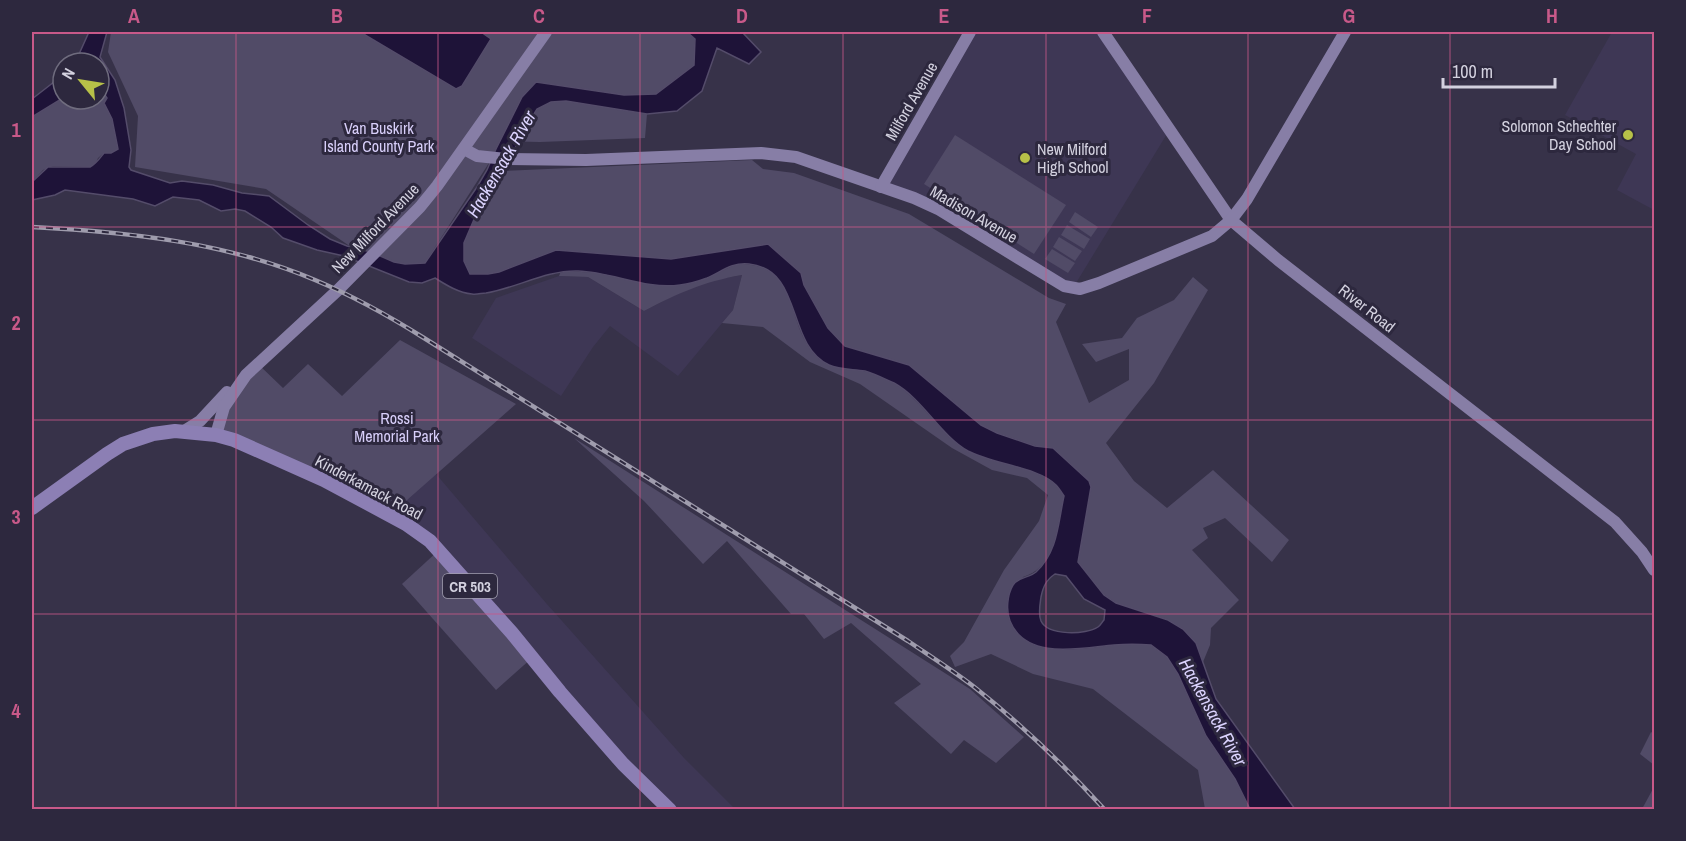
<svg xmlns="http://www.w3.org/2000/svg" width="1686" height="841" font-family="'Archivo Narrow',sans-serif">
  <rect width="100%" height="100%" fill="#373249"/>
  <g fill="#3e3755">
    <path d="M 970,32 L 1103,32 L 1170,129 L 1073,288 L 961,222 L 881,187 Z"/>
    <path d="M 1612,32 L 1654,32 L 1654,210 L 1617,190 L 1636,154 L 1565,115 Z"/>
    <path d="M 742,275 L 733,310 L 678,376 L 610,326 L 593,347 L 561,396 L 472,338 L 496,298 L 559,276 L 588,277 L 644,311 L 686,289 L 714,280 Z"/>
    <path d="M 436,474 L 546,603 L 684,758 L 735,809 L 670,809 L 450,563 L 389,516 Z"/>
  </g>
  <g fill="#514b67">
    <path d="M 111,32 L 687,32 L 695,39 L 694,65 L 656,94 L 647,114 L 645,138 L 540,142 L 503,141 L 425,263 L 404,268 L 354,249 L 266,189 L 135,167 L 138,116 L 108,52 Z"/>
    <path d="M 99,86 C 101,90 106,95 107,99 C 109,115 117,132 118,149 L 111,153 L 104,153 L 98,158 L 95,165 L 90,167 L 53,166 L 43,170 L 32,182 L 32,117 L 63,98 L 99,99 Z"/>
    <path d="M 955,135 L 1066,205 L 1034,254 L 924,184 Z"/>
    <path d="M 752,160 L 763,169 L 794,173 L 909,214 L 1049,298 L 1066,304 L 1056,322 L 1089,403 L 1129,380 L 1129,349 L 1096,362 L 1082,344 L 1122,338 L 1137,318 L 1174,300 L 1193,277 L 1208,290 L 1154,383 L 1106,443 L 1134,481 L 1167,508 L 1213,470 L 1289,540 L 1272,562 L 1225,518 L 1203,528 L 1208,538 L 1192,550 L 1239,600 L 1211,628 L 1210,645 L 1203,662 L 1196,644 L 1168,620 L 1116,603 L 1104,595 L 1078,562 L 1091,487 L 1089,481 L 1053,448 L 1036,446 L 997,433 L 981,425 L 909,365 L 845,346 L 828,328 L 804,285 L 801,273 L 768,244 L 671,259 L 556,250 L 499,272 L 488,274 L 470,274 L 464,261 L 464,243 L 475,217 L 494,191 L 504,171 Z"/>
    <path d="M 1075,212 L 1098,227 L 1091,237 L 1069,222 Z"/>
    <path d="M 1067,225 L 1090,239 L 1084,249 L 1061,235 Z"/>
    <path d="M 1059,237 L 1082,251 L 1075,261 L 1053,247 Z"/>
    <path d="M 1052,249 L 1075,263 L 1068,273 L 1045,259 Z"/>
    <path d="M 737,264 C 809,263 779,336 827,363 C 838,369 852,369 863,371 C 874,373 887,379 897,385 C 922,402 942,435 967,450 C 991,464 1038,466 1056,484 C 1059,487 1062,492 1064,496 C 1057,525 1057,567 1023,577 L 1007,613 L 1081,649 L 1114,645 L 1151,645 L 1167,657 L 1178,674 L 1206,736 L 1235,779 L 1250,809 L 1205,809 L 1198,770 L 1093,689 L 1033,674 L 991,654 L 955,667 L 950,656 L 964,642 L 1004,570 L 1039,521 L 1048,495 L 1027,478 L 992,470 L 952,448 L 860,384 L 810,362 L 763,327 L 722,323 L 733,310 L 742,275 C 702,282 679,293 644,311 L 588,277 L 559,276 L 561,271 L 604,273 L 623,277 L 706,278 Z"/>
    <path d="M 400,340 L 516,404 L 389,516 L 216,435 L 221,417 L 258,364 L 283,388 L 308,364 L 342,396 Z"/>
    <path d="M 574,438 L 970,689 L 1024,737 L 996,763 L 964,740 L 951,754 L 894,703 L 921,684 L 851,623 L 824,639 L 804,614 L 791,614 L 727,541 L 703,564 L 644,501 Z"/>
    <path d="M 438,551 L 532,658 L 496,690 L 402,584 Z"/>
    <path d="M 1651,732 L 1654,734 L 1654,765 L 1640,754 Z"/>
    <path d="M 1654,787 L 1654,809 L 1642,809 Z"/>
  </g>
  <g fill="#1e1338" stroke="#544c6a" stroke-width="1.5" fill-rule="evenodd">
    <path d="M 89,32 L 107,32 L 100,57 L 115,80 L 124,108 L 131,150 L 129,167 L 131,170 L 170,183 L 182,181 L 213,185 L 242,193 L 269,196 L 308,225 L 330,239 L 347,246 L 371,252 L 394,262 L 405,264 L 425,263 L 477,187 L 487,170 L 496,149 L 522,97 L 536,82 L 624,95 L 656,94 L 694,65 L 695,39 L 687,32 L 742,32 L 761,52 L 749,64 L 717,48 L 702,91 L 677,111 L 647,114 L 566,101 L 551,102 L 537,109 L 525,128 L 494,191 L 475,217 L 464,243 L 464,261 L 470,274 L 488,274 L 499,272 L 556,250 L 671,259 L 768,244 L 801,273 L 804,285 L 828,328 L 845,346 L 909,365 L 981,425 L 997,433 L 1035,446 L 1053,448 L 1089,481 L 1091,487 L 1078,562 L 1104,595 L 1116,603 L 1168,620 L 1183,629 L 1196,643 L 1216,699 L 1295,809 L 1250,809 L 1235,779 L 1206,736 L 1178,674 L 1167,657 L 1151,645 C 1138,644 1126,644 1114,645 C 1081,648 1026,661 1010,621 C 1006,611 1007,595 1013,585 C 1018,577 1029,578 1036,572 C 1058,552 1058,523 1064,496 C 1062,493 1059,488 1056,485 C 1038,467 992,464 968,451 C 940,435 923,399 894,383 C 885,379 875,374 865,371 C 853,369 840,370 829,365 C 785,344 804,270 749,264 C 732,262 721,272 707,278 C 699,281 689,284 680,285 C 645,290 613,272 578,271 C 546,270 517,288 486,293 C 482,293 476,295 472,294 C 459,293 446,285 435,278 L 422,283 L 409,282 L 344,256 L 317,250 L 283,238 L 271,227 L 245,211 L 235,209 L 221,211 L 199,200 L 173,197 L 155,206 L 133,199 L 65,190 L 55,195 L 32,200 L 32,182 L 48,167 L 90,167 C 96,164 100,158 104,153 L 111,153 L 118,149 L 112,119 L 104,103 L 107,98 L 99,86 L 99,63 L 75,63 ZM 1055,574 L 1066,576 L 1084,599 L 1105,610 L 1104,620 C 1102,622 1101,625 1098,627 C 1086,635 1048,636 1041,621 C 1038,614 1040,604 1041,597 C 1043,587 1046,580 1055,574 Z"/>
    <path d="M 364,32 L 481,32 L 491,39 L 462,86 L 456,89 L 365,35 Z"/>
    <path d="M 63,75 L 63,98 L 32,117 L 32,99 Z"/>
  </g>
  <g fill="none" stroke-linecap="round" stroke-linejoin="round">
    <g stroke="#877ea6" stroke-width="12">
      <path d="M 1103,32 L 1231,220 L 1278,260 L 1615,522 L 1642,552 L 1654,570"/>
      <path d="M 464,149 L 477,156 L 506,159 L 586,160 L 761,153 L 796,157 L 914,198 L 938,209 L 1064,286 L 1080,289 L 1099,283 L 1212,236 L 1231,220 L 1247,199 L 1345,32"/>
      <path d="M 881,187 L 970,32"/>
      <path d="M 184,431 L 200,421 L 227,392"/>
      <path d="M 216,435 L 224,407 L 246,375 L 338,290 L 420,207 L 437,186 L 546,32"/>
    </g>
    <path stroke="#8c7fb4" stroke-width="14" d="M 32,508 L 107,454 L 123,444 L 153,434 L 175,431 L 216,435 L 234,440 L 324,480 L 406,524 L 430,541 L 512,633 L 560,692 L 623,764 L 670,810"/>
    <g stroke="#9f9cad" stroke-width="4.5">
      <path id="rail" d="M 32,227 C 127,232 226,242 315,280 C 353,296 389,316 424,338 L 908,641 C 930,656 952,670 973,686 C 1020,723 1064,765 1105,810"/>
    </g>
    <use href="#rail" stroke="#2d283e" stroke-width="2" stroke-dasharray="7" stroke-linecap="butt"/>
  </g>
  <path fill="none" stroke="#c85989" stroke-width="1.5" stroke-opacity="0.55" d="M 236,32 L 236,810M 438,32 L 438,810M 640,32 L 640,810M 843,32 L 843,810M 1046,32 L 1046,810M 1248,32 L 1248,810M 1450,32 L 1450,810M 32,227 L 1654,227M 32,420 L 1654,420M 32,614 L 1654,614"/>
  <g fill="#b7c148" stroke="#2d283e" stroke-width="2">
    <circle cx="1628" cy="135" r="6"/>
    <circle cx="1025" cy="158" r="6"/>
  </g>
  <g text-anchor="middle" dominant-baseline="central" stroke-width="6" stroke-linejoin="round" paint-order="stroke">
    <rect fill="#2d283e" stroke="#a19eaf" stroke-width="1.5" x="443" y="574" width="54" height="24" rx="4.5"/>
    <g font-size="15" font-weight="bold" fill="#d3d1df">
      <text x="470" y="586">CR 503</text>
    </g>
    <g font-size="16" fill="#d3d1df" stroke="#2d283e">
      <text transform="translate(911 101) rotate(-60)">Milford Avenue</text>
      <text transform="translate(974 214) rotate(30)">Madison Avenue</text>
      <text transform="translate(375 228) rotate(-46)">New Milford Avenue</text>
      <text transform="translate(1367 308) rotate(38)">River Road</text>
      <text transform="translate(369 487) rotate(28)">Kinderkamack Road</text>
    </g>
    <g font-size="16" fill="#d3d1df" stroke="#2d283e" text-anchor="end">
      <text x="1616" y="126">Solomon Schechter<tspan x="1616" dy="18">Day School</tspan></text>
      <text x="1037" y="149" text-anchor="start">New Milford<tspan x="1037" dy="18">High School</tspan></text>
    </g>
    <g font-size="16" fill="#d8cffa" stroke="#2d283e">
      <text x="379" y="128">Van Buskirk<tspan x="379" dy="18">Island County Park</tspan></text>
      <text x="397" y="418">Rossi<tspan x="397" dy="18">Memorial Park</tspan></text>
    </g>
    <g font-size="18" font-style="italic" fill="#dbd3fe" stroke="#2d283e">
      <text transform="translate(501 164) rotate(-60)">Hackensack River</text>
      <text transform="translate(1213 712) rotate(61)">Hackensack River</text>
    </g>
  </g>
  <rect width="1686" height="841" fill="none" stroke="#2d283e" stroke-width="66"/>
  <g transform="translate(81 81) rotate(300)"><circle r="28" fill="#2d283e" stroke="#6f6c7e" stroke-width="1.5"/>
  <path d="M0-4.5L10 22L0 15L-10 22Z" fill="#b7c148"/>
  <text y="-9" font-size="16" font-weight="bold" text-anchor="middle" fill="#d3d1df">N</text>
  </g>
  <path d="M1443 78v9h112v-9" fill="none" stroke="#d3d1df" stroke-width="3"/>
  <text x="1452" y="78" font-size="18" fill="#d3d1df" stroke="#2d283e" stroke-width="4.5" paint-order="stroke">100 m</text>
  <rect x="33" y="33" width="1620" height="775" fill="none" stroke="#c85989" stroke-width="2"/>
  <g font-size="20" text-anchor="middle" font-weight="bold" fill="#c85989">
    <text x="134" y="23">A</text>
    <text x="337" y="23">B</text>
    <text x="539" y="23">C</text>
    <text x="742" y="23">D</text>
    <text x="944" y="23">E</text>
    <text x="1147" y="23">F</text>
    <text x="1349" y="23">G</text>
    <text x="1552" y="23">H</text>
    <text x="16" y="137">1</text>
    <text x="16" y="330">2</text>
    <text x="16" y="524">3</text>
    <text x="16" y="718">4</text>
  </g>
</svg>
